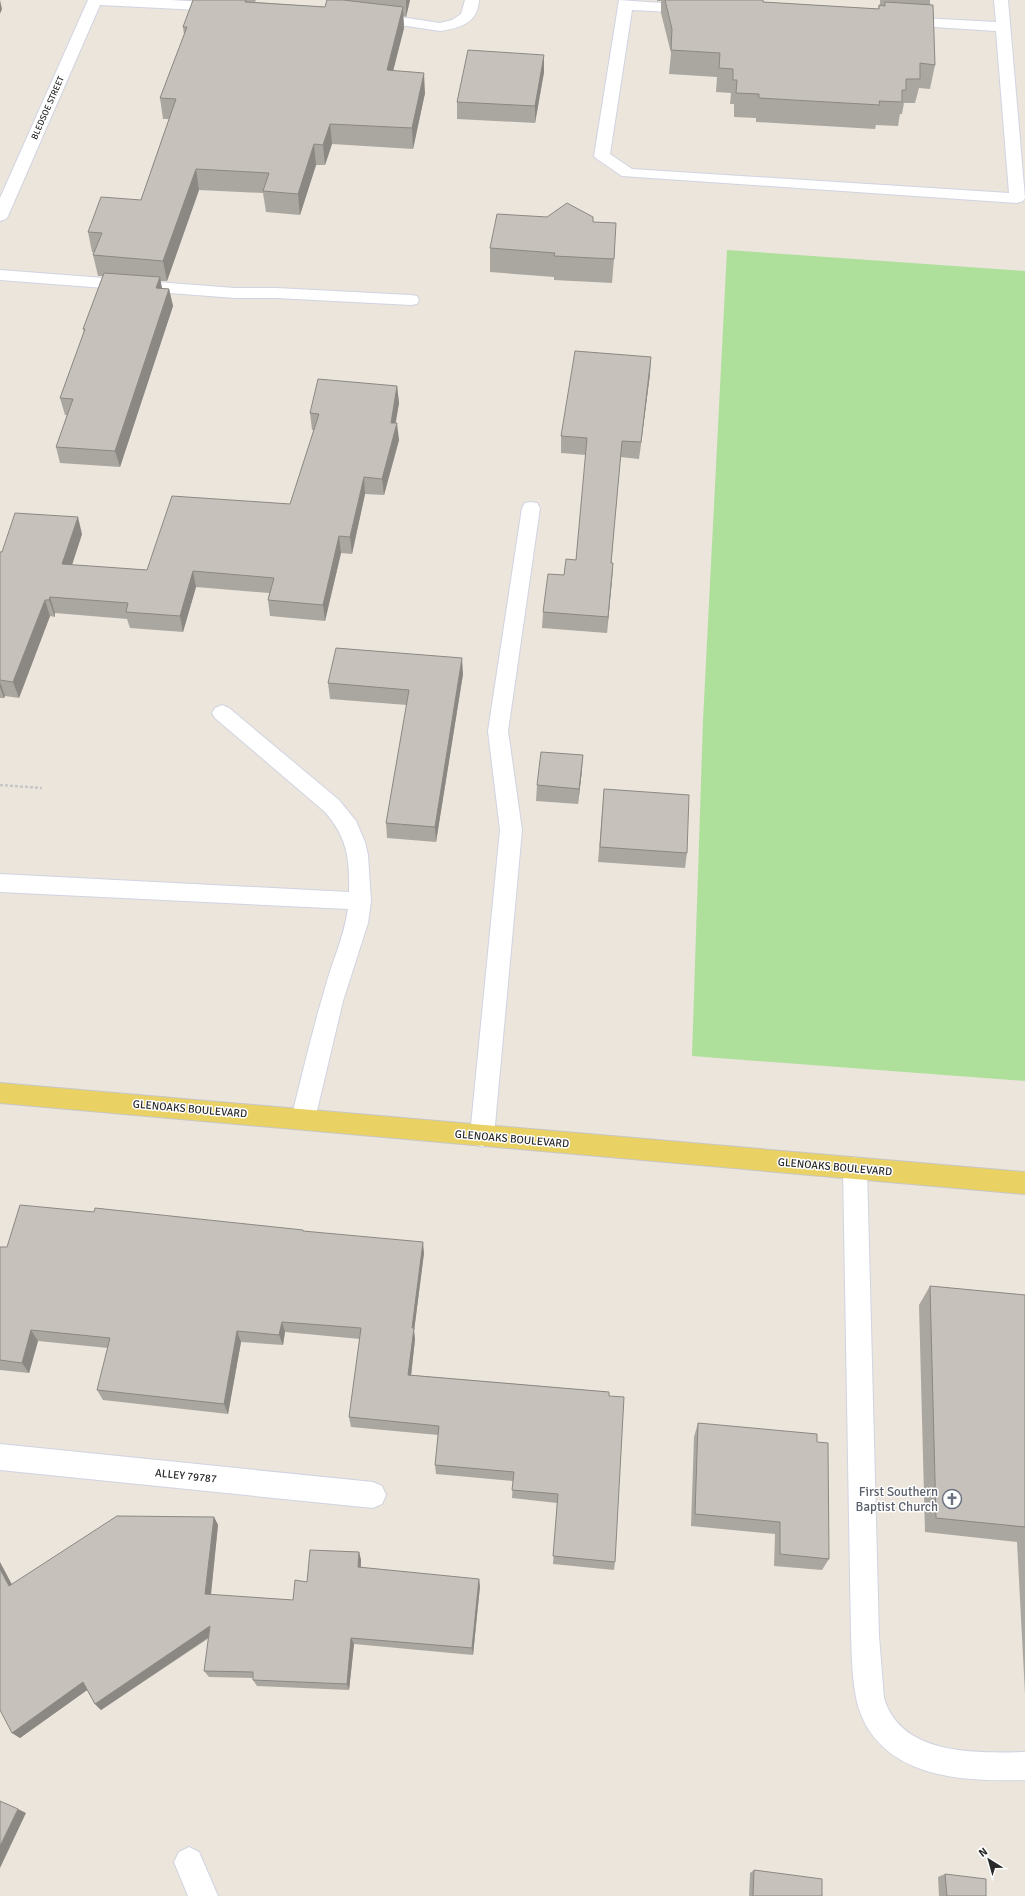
<svg xmlns="http://www.w3.org/2000/svg" width="1025" height="1896" font-family="Signika,sans-serif">
  <rect width="100%" height="100%" fill="#ebe5dc"/>
  <path fill="#aedf9b" d="M 727,250 L 1025,271 L 1025,1081 L 692,1056 L 703,721 Z"/>
  <g fill="none" stroke-linecap="round" stroke-linejoin="round">
    <g stroke="#d1d3e1" stroke-width="2">
      <g id="minor">
        <path d="M 88,0 L 171,0 L 220,3 L 225,4 L 227,7 L 225,10 L 220,11 L 100,5 L 8,216 L 6,219 L 0,221 L 0,198 Z"/>
        <path d="M 465,0 L 479,0 C 478,23 460,28 440,31 L 374,21 L 369,20 L 367,17 L 369,14 L 374,13 L 440,23 L 452,20 L 461,14 Z"/>
        <path d="M 619,0 L 690,5 L 695,6 L 697,9 L 695,12 L 690,13 L 632,10 L 610,154 L 632,169 L 1009,193 L 996,31 L 904,25 L 899,24 L 897,21 L 899,18 L 904,17 L 996,22 L 994,0 L 1008,0 L 1025,198 L 1023,201 L 1017,203 L 622,176 L 597,159 L 594,156 Z"/>
        <path d="M 0,270 L 235,288 L 276,288 L 411,295 L 417,296 L 419,300 L 417,304 L 411,305 L 276,298 L 235,298 L 0,280 Z"/>
        <path d="M 531,502 L 537,503 L 540,508 L 508,731 L 522,830 L 494,1136 L 490,1143 L 482,1147 L 474,1143 L 470,1136 L 500,830 L 488,731 L 522,508 L 525,503 Z"/>
        <path d="M 222,705 L 229,708 L 339,800 L 356,821 L 365,842 L 368,855 L 371,901 L 368,923 L 343,1001 L 315,1119 L 311,1126 L 303,1129 L 295,1126 L 291,1119 C 302,1075 312,1032 325,988 C 332,962 344,937 348,909 L 0,892 L 0,874 L 349,892 C 350,859 347,837 325,812 L 215,718 L 212,713 L 215,708 Z"/>
        <path d="M 855,1157 L 863,1160 L 867,1168 L 879,1636 L 884,1698 C 901,1756 977,1753 1025,1752 L 1025,1780 C 962,1782 880,1778 858,1706 C 852,1683 852,1659 851,1636 L 843,1168 L 847,1160 Z"/>
        <path d="M 0,1444 L 373,1482 L 382,1486 L 386,1495 L 382,1504 L 373,1508 L 0,1470 Z"/>
        <path d="M 189,1847 L 199,1852 L 218,1896 L 188,1896 L 174,1862 L 179,1852 Z"/>
      </g>
    </g>
    <g stroke="#c7c7c7" stroke-width="2">
      <path id="major" d="M 0,1083 L 1025,1172 L 1025,1194 L 0,1103 Z"/>
    </g>
    <path stroke="#c7c7c7" stroke-width="2.5" stroke-dasharray="3 2" stroke-linecap="butt" d="M 0,785 L 42,788"/>
    <use href="#minor" fill="#fff" fill-rule="evenodd"/>
    <use href="#major" fill="#e9d163" fill-rule="evenodd"/>
  </g>
  <g fill="#aaa7a1">
    <path d="M 193,0 L 256,0 L 255,2 L 325,7 L 327,0 L 410,0 L 406,17 L 403,16 L 404,28 L 393,71 L 425,93 L 413,149 L 332,144 L 325,165 L 316,165 L 300,215 L 266,212 L 263,193 L 199,190 L 167,281 L 160,281 L 162,288 L 169,289 L 173,306 L 120,467 L 60,463 L 56,447 L 67,415 L 65,415 L 60,398 L 84,332 L 83,329 L 103,276 L 98,276 L 93,255 L 94,253 L 92,252 L 88,232 L 141,200 L 169,119 L 163,119 L 160,98 L 184,35 L 183,27 Z"/>
    <path d="M 657,0 L 763,0 L 763,2 L 878,9 L 879,5 L 880,6 L 880,0 L 930,0 L 930,4 L 935,65 L 930,89 L 919,88 L 915,103 L 904,103 L 902,114 L 900,114 L 898,126 L 876,125 L 875,129 L 756,122 L 756,118 L 734,117 L 734,104 L 730,104 L 731,93 L 716,92 L 717,77 L 669,74 L 671,53 L 661,13 L 661,1 L 657,1 Z"/>
    <path d="M 544,55 L 544,72 L 535,123 L 457,119 L 457,102 Z"/>
    <path d="M 593,222 L 615,247 L 612,283 L 554,280 L 554,277 L 490,272 L 490,248 Z"/>
    <path d="M 650,374 L 639,459 L 620,457 L 611,563 L 613,563 L 607,633 L 542,628 L 543,612 L 564,575 L 576,560 L 586,455 L 561,453 L 561,436 Z"/>
    <path d="M 397,386 L 399,403 L 395,423 L 399,440 L 384,495 L 365,494 L 352,554 L 341,553 L 325,621 L 270,616 L 268,600 L 269,593 L 196,587 L 183,632 L 130,628 L 127,619 L 55,613 L 55,617 L 50,616 L 19,698 L 5,696 L 4,698 L 0,698 L 0,552 L 82,534 L 72,565 L 147,570 L 290,504 L 314,430 L 312,430 L 310,413 Z"/>
    <path d="M 463,674 L 436,842 L 387,838 L 386,823 L 407,705 L 330,699 L 328,683 Z"/>
    <path d="M 582,770 L 578,804 L 536,801 L 537,785 Z"/>
    <path d="M 604,789 L 687,853 L 685,868 L 598,862 Z"/>
    <path d="M 94,1212 L 304,1232 L 424,1253 L 414,1331 L 415,1339 L 411,1375 L 609,1392 L 615,1562 L 614,1570 L 553,1564 L 557,1503 L 512,1498 L 513,1481 L 436,1474 L 435,1465 L 438,1435 L 351,1427 L 349,1417 L 360,1339 L 285,1332 L 283,1345 L 241,1342 L 228,1414 L 103,1400 L 97,1390 L 108,1348 L 38,1341 L 29,1373 L 0,1370 L 0,1247 L 7,1247 Z"/>
    <path d="M 930,1286 L 1025,1295 L 1025,1694 L 1017,1542 L 925,1532 L 919,1305 Z"/>
    <path d="M 698,1423 L 817,1442 L 829,1559 L 822,1570 L 774,1566 L 775,1534 L 691,1526 L 694,1437 Z"/>
    <path d="M 214,1517 L 218,1525 L 211,1595 L 293,1600 L 307,1582 L 359,1552 L 361,1560 L 361,1568 L 480,1586 L 473,1655 L 354,1644 L 349,1690 L 257,1686 L 253,1680 L 253,1678 L 209,1677 L 204,1671 L 209,1638 L 101,1710 L 95,1704 L 87,1690 L 20,1738 L 12,1733 L 12,1584 Z"/>
    <path d="M 754,1870 L 822,1896 L 749,1896 L 750,1873 Z"/>
    <path d="M 945,1874 L 986,1896 L 939,1896 L 938,1877 Z"/>
  </g>
  <g fill="#8b8883">
    <path d="M 0,0 L 2,9 L 0,14 Z"/>
    <path d="M 406,0 L 410,0 L 406,17 Z"/>
    <path d="M 403,7 L 404,28 L 388,91 L 387,70 Z"/>
    <path d="M 544,55 L 544,72 L 535,123 L 535,106 Z"/>
    <path d="M 424,73 L 425,93 L 413,149 L 412,128 Z"/>
    <path d="M 330,124 L 332,144 L 325,165 L 323,145 Z"/>
    <path d="M 314,144 L 316,165 L 300,215 L 298,194 Z"/>
    <path d="M 196,169 L 199,190 L 167,281 L 163,261 Z"/>
    <path d="M 160,277 L 163,294 L 156,288 Z"/>
    <path d="M 169,289 L 173,306 L 120,467 L 115,451 Z"/>
    <path d="M 651,357 L 650,374 L 639,459 Z"/>
    <path d="M 397,386 L 399,403 L 393,439 L 391,423 Z"/>
    <path d="M 397,423 L 399,440 L 384,495 L 382,479 Z"/>
    <path d="M 622,441 L 620,457 L 610,579 L 611,563 Z"/>
    <path d="M 364,477 L 365,494 L 352,554 L 350,537 Z"/>
    <path d="M 78,517 L 82,534 L 67,580 L 62,564 Z"/>
    <path d="M 339,536 L 341,553 L 325,621 L 323,605 Z"/>
    <path d="M 613,563 L 612,580 L 607,633 L 608,617 Z"/>
    <path d="M 193,571 L 196,587 L 183,632 L 180,616 Z"/>
    <path d="M 50,597 L 55,613 L 55,617 L 49,600 Z"/>
    <path d="M 45,600 L 50,616 L 19,698 L 13,682 Z"/>
    <path d="M 462,658 L 463,674 L 436,842 L 435,827 Z"/>
    <path d="M 0,682 L 5,696 L 4,698 L 0,687 Z"/>
    <path d="M 583,755 L 582,770 L 578,804 L 579,789 Z"/>
    <path d="M 423,1242 L 424,1253 L 414,1331 L 415,1339 L 410,1385 L 408,1375 L 412,1328 Z"/>
    <path d="M 282,1322 L 285,1332 L 283,1345 L 279,1335 Z"/>
    <path d="M 31,1330 L 38,1341 L 29,1373 L 22,1363 Z"/>
    <path d="M 237,1331 L 241,1342 L 228,1414 L 224,1404 Z"/>
    <path d="M 214,1517 L 218,1525 L 210,1602 L 205,1594 Z"/>
    <path d="M 359,1552 L 361,1560 L 360,1575 L 358,1567 Z"/>
    <path d="M 0,1562 L 17,1594 L 9,1586 L 0,1569 Z"/>
    <path d="M 479,1579 L 480,1586 L 473,1655 L 472,1648 Z"/>
    <path d="M 210,1626 L 215,1633 L 101,1710 L 95,1704 Z"/>
    <path d="M 351,1638 L 354,1644 L 349,1690 L 347,1684 Z"/>
    <path d="M 83,1682 L 90,1688 L 20,1738 L 12,1733 Z"/>
    <path d="M 18,1809 L 26,1813 L 0,1868 L 0,1846 Z"/>
  </g>
  <g fill="#c6c2bb" stroke="#8b8883">
    <path d="M 193,0 L 246,0 L 245,2 L 325,7 L 327,0 L 343,0 L 403,7 L 387,70 L 424,73 L 412,128 L 330,124 L 323,145 L 314,144 L 298,194 L 263,191 L 269,173 L 196,169 L 163,261 L 93,255 L 102,233 L 88,232 L 101,197 L 141,200 L 176,99 L 160,98 L 187,27 L 183,27 Z"/>
    <path d="M 665,0 L 763,0 L 763,2 L 879,9 L 879,5 L 885,6 L 885,2 L 933,5 L 935,65 L 920,63 L 920,79 L 906,79 L 906,90 L 902,90 L 902,102 L 879,101 L 880,105 L 759,98 L 759,94 L 736,93 L 737,80 L 733,80 L 733,69 L 719,68 L 720,53 L 671,50 L 672,29 Z"/>
    <path d="M 468,50 L 544,55 L 535,106 L 457,102 Z"/>
    <path d="M 567,203 L 593,217 L 593,222 L 616,223 L 614,259 L 554,256 L 555,253 L 490,248 L 497,214 L 547,217 Z"/>
    <path d="M 104,273 L 160,277 L 156,288 L 169,289 L 115,451 L 56,447 L 73,399 L 60,398 L 85,329 L 83,329 Z"/>
    <path d="M 575,351 L 651,357 L 641,442 L 622,441 L 611,563 L 613,563 L 608,617 L 543,612 L 548,574 L 564,575 L 566,559 L 576,560 L 587,438 L 561,436 Z"/>
    <path d="M 318,379 L 397,386 L 391,423 L 397,423 L 382,479 L 364,477 L 350,537 L 339,536 L 323,605 L 268,600 L 274,578 L 193,571 L 180,616 L 126,612 L 128,603 L 50,597 L 49,600 L 45,600 L 13,682 L 0,680 L 0,552 L 2,552 L 15,513 L 78,517 L 62,564 L 147,570 L 172,496 L 290,504 L 319,414 L 310,413 Z"/>
    <path d="M 336,648 L 462,658 L 435,827 L 386,823 L 409,690 L 328,683 Z"/>
    <path d="M 541,752 L 583,755 L 579,789 L 537,785 Z"/>
    <path d="M 604,789 L 689,795 L 687,853 L 600,847 Z"/>
    <path d="M 20,1205 L 94,1212 L 95,1208 L 303,1230 L 303,1231 L 423,1242 L 412,1328 L 414,1328 L 408,1375 L 609,1392 L 609,1396 L 624,1397 L 615,1562 L 553,1556 L 558,1494 L 512,1490 L 514,1472 L 435,1465 L 439,1426 L 349,1417 L 361,1328 L 282,1322 L 279,1335 L 237,1331 L 224,1404 L 97,1390 L 110,1338 L 31,1330 L 22,1363 L 0,1360 L 0,1247 L 7,1247 Z"/>
    <path d="M 930,1286 L 1025,1295 L 1025,1527 L 936,1518 Z"/>
    <path d="M 698,1423 L 817,1434 L 817,1442 L 828,1443 L 829,1559 L 780,1554 L 780,1522 L 695,1514 Z"/>
    <path d="M 117,1516 L 214,1517 L 205,1594 L 293,1600 L 295,1580 L 307,1582 L 310,1550 L 359,1552 L 358,1567 L 479,1579 L 472,1648 L 351,1638 L 347,1684 L 253,1680 L 253,1672 L 204,1671 L 210,1626 L 95,1704 L 83,1682 L 12,1733 L 0,1710 L 0,1569 L 9,1586 Z"/>
    <path d="M 0,1801 L 18,1809 L 0,1846 Z"/>
    <path d="M 754,1870 L 822,1879 L 822,1896 L 753,1896 Z"/>
    <path d="M 945,1874 L 986,1879 L 986,1896 L 947,1896 Z"/>
  </g>
  <defs>
    <g id="church-ring" transform="scale(1)"><circle r="9.5" fill="#fff" stroke="#6b7280" stroke-width="1.5"/><path d="M-1.2-6h2.4v3.5h3.3v2.4h-3.3V6h-2.4V-.1h-3.3v-2.4h3.3Z" fill="#6b7280"/></g>
  </defs>
  <g fill-rule="evenodd">
    <use href="#church-ring" x="952" y="1499"/>
  </g>
  <g text-anchor="middle" dominant-baseline="central" stroke-width="3" stroke-linejoin="round" paint-order="stroke">
    <g font-size="9" fill="#292929" stroke="#fff">
      <text transform="translate(48 108) rotate(-66)">BLEDSOE STREET</text>
    </g>
    <g font-size="11" fill="#292929" stroke="#fff">
      <text transform="translate(190 1109) rotate(5)">GLENOAKS BOULEVARD</text>
      <text transform="translate(512 1139) rotate(5)">GLENOAKS BOULEVARD</text>
      <text transform="translate(835 1167) rotate(5)">GLENOAKS BOULEVARD</text>
      <text transform="translate(186 1476) rotate(6)">ALLEY 79787</text>
    </g>
    <g font-size="13" fill="#5b616d" stroke="#fff" text-anchor="end">
      <text x="938" y="1492">First Southern<tspan x="938" dy="15">Baptist Church</tspan></text>
    </g>
  </g>
  <g transform="translate(989 1860) rotate(323)" stroke="#ffffff" stroke-width="3" paint-order="stroke">
  <path d="M0-3L7 15L0 10L-7 15Z" fill="#292929"/>
  <text y="-6" font-size="11" font-weight="bold" text-anchor="middle" fill="#292929">N</text>
  </g>
</svg>
